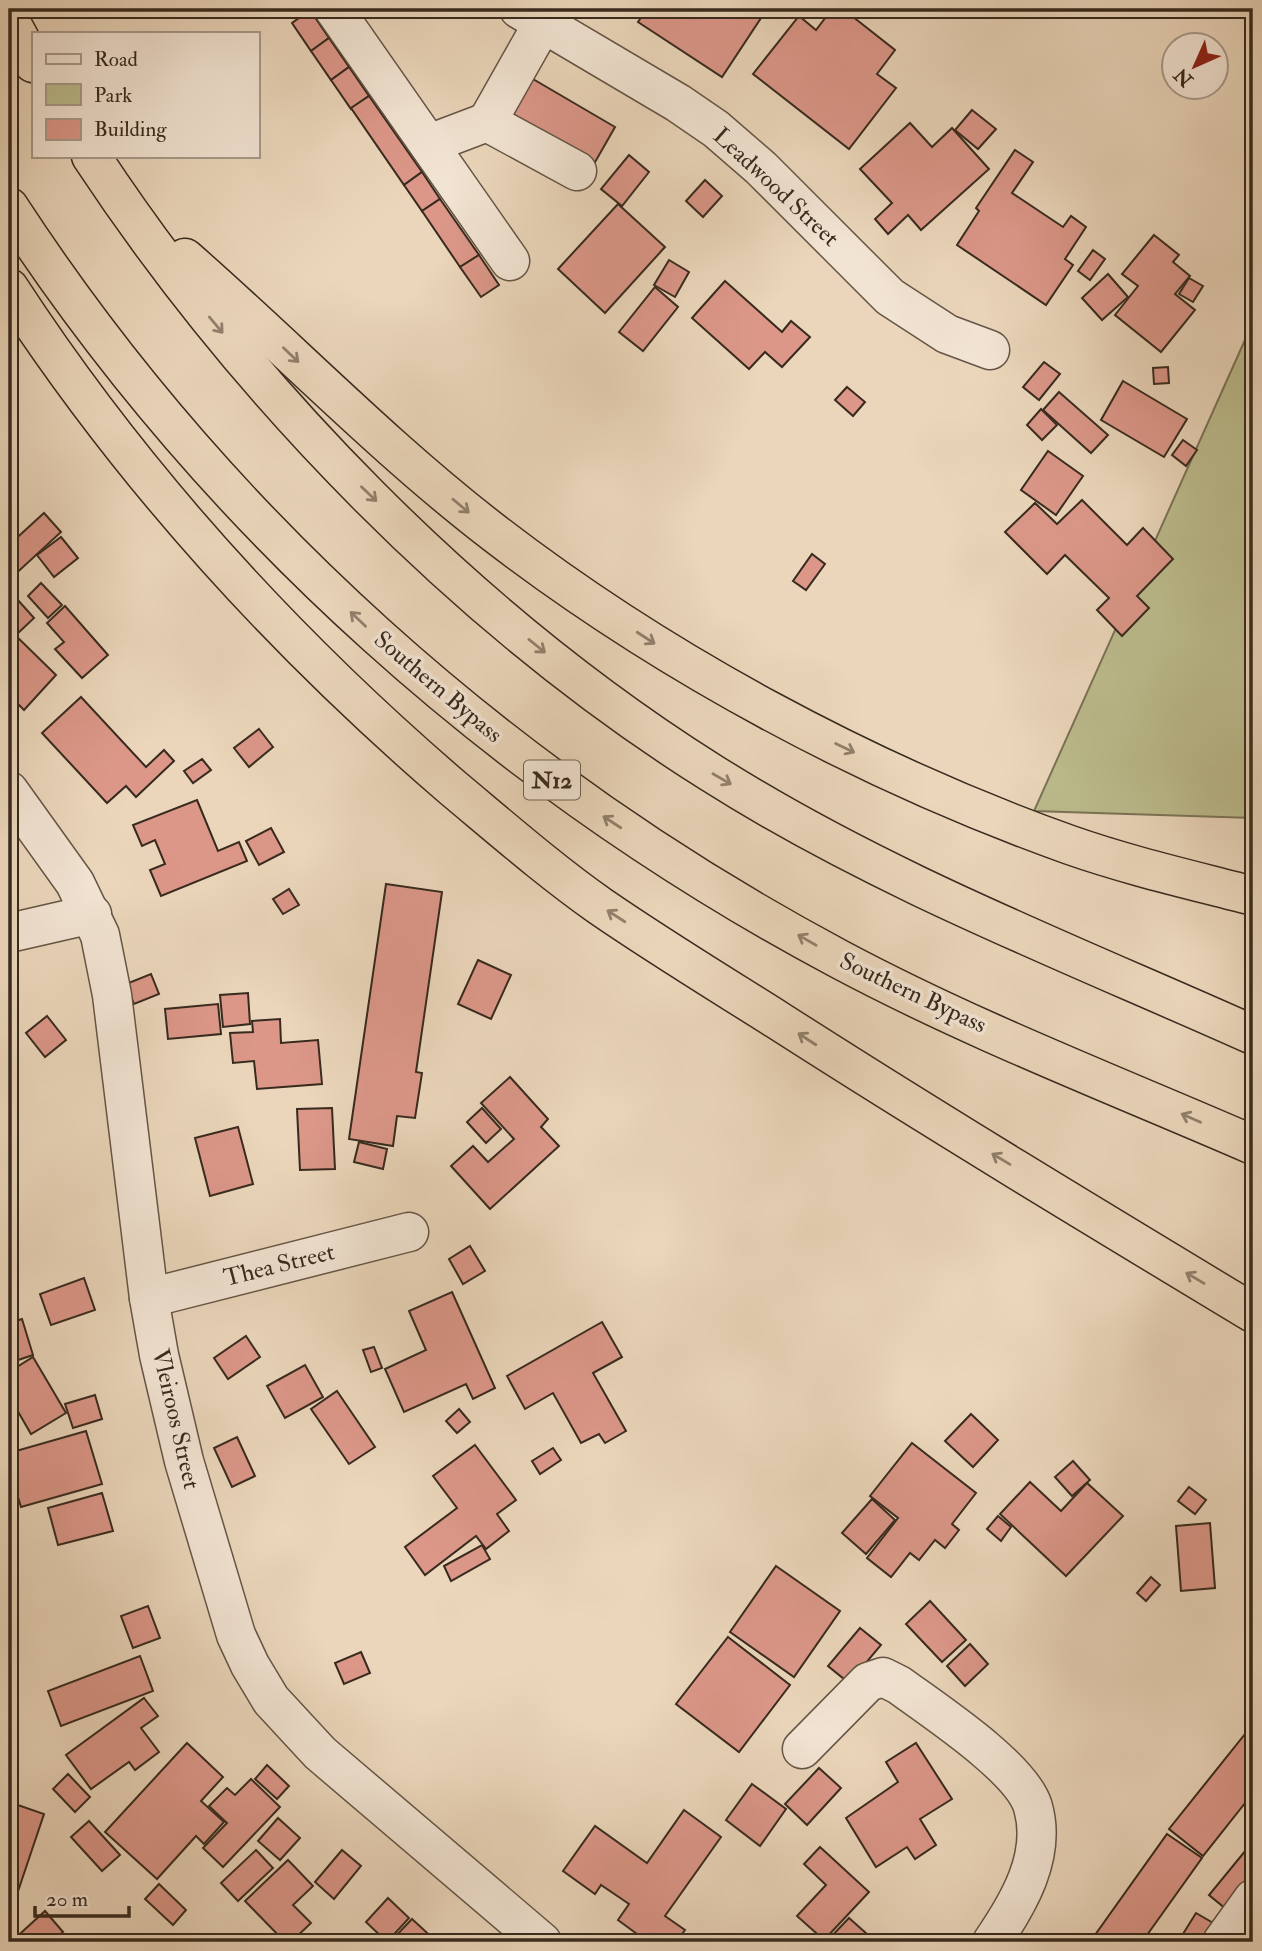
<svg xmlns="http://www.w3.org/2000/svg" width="1262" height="1951" font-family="'IM FELL Double Pica',serif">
  <rect width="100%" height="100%" fill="#ebd6bb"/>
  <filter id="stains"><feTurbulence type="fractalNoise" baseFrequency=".00286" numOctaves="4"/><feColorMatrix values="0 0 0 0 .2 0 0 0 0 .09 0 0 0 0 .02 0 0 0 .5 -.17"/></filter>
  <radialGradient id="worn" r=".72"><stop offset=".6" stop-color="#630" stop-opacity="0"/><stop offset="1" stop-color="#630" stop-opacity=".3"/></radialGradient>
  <path fill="#bcbc8d" stroke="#7a7356" stroke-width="2" d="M 1253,322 L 1253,818 L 1034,811 Z"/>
  <g fill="#dc9789" stroke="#372a1e" stroke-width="2">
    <path d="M 647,9 L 747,9 L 761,18 L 722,77 L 638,22 Z"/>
    <path d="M 832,9 L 843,9 L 895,50 L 877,74 L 896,88 L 849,149 L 753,74 L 799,16 L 816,30 Z"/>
    <path d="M 310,10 L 329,38 L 311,51 L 292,23 Z"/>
    <path d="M 329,38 L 349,67 L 331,80 L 311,51 Z"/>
    <path d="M 349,67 L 369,96 L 351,109 L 331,80 Z"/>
    <path d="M 521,72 L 615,127 L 590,171 L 496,116 Z"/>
    <path d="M 369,96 L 422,172 L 404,185 L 351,108 Z"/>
    <path d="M 972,110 L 996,129 L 978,149 L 955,130 Z"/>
    <path d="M 910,123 L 932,147 L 952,128 L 989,169 L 921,230 L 908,215 L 888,234 L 875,219 L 892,203 L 860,169 Z"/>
    <path d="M 1015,150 L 1033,162 L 1012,193 L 1063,227 L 1071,216 L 1086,227 L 1065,259 L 1073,265 L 1046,305 L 957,245 L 979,211 L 976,208 Z"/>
    <path d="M 629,155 L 649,172 L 622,206 L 601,189 Z"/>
    <path d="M 422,172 L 440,199 L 422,211 L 404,185 Z"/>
    <path d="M 705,180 L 722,196 L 703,217 L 686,201 Z"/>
    <path d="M 440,199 L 479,255 L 460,267 L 422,211 Z"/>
    <path d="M 618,204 L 665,247 L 605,313 L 558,269 Z"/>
    <path d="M 1154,235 L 1179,255 L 1173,262 L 1190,276 L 1175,294 L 1195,310 L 1161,352 L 1115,315 L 1138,286 L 1122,274 Z"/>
    <path d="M 1093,250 L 1105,259 L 1090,280 L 1078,271 Z"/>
    <path d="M 479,255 L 499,285 L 481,297 L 460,267 Z"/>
    <path d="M 669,260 L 689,272 L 675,297 L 654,285 Z"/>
    <path d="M 1108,274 L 1128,297 L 1102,320 L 1082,298 Z"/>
    <path d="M 1189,278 L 1203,286 L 1193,302 L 1179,294 Z"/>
    <path d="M 725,281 L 782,332 L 791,321 L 810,337 L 782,367 L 765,352 L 749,369 L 692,318 Z"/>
    <path d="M 655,287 L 678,307 L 643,351 L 619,332 Z"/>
    <path d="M 1044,362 L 1060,374 L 1039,400 L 1023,387 Z"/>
    <path d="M 1168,367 L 1169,383 L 1154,384 L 1153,368 Z"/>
    <path d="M 1123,381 L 1187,419 L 1164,457 L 1101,420 Z"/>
    <path d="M 847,387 L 865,402 L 853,416 L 835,400 Z"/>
    <path d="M 1059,392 L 1108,435 L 1091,453 L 1043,410 Z"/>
    <path d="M 1041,409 L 1057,425 L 1042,440 L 1027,425 Z"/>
    <path d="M 1183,440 L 1197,450 L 1186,466 L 1172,455 Z"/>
    <path d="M 1048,451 L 1083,476 L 1056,515 L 1021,490 Z"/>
    <path d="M 1082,500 L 1127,545 L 1143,528 L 1173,559 L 1137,596 L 1149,608 L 1122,636 L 1097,610 L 1109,598 L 1065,555 L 1047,574 L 1005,532 L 1035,503 L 1057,524 Z"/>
    <path d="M 44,513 L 61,532 L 9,580 L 9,545 Z"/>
    <path d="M 61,537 L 78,558 L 54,577 L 37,555 Z"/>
    <path d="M 812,554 L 825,564 L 806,590 L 793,581 Z"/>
    <path d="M 41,583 L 62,605 L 48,618 L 28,596 Z"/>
    <path d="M 17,599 L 34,618 L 17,634 L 9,626 L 9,607 Z"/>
    <path d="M 65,606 L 108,655 L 82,678 L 55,649 L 64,642 L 47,623 Z"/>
    <path d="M 9,629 L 56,675 L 24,710 L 9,695 Z"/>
    <path d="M 81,697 L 146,767 L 164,750 L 174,761 L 136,797 L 126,786 L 107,803 L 42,733 Z"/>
    <path d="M 259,729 L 273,747 L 249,767 L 234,748 Z"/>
    <path d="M 202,759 L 211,770 L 193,783 L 184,771 Z"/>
    <path d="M 197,800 L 218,851 L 239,842 L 247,861 L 161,896 L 150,870 L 165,864 L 155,840 L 142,846 L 133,825 Z"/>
    <path d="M 271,828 L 284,852 L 259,865 L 246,841 Z"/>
    <path d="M 386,884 L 442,892 L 416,1072 L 422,1073 L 415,1118 L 397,1116 L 393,1146 L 349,1139 Z"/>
    <path d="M 289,889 L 299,905 L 283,914 L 273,899 Z"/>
    <path d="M 478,960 L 511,975 L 491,1019 L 458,1004 Z"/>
    <path d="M 151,974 L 159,994 L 134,1004 L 126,984 Z"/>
    <path d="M 248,993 L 250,1024 L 223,1027 L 220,995 Z"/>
    <path d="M 218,1004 L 221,1034 L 168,1039 L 165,1009 Z"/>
    <path d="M 47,1016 L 66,1040 L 45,1057 L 26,1033 Z"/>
    <path d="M 280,1019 L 281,1043 L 318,1040 L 322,1084 L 257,1089 L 254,1061 L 233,1063 L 230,1033 L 253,1032 L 252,1021 Z"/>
    <path d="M 510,1077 L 548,1119 L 541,1127 L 559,1146 L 490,1209 L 451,1166 L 473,1146 L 488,1162 L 514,1139 L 481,1103 Z"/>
    <path d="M 332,1108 L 335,1169 L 300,1170 L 297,1109 Z"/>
    <path d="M 482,1108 L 501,1129 L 486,1143 L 467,1122 Z"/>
    <path d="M 238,1127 L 253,1184 L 210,1196 L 195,1138 Z"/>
    <path d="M 359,1142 L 387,1149 L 383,1169 L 354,1162 Z"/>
    <path d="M 470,1246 L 485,1271 L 463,1284 L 449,1259 Z"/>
    <path d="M 84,1278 L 95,1310 L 51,1325 L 40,1294 Z"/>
    <path d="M 452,1292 L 495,1388 L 473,1399 L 466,1384 L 404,1412 L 385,1369 L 426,1350 L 409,1311 Z"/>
    <path d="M 22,1319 L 33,1355 L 9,1363 L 9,1323 Z"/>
    <path d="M 602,1322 L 622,1357 L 593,1373 L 626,1431 L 605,1443 L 599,1434 L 581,1443 L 553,1393 L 525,1409 L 507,1376 Z"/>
    <path d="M 246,1336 L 260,1357 L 228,1379 L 214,1358 Z"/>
    <path d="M 374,1347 L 382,1368 L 371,1372 L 363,1350 Z"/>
    <path d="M 33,1357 L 66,1413 L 31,1434 L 9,1396 L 9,1372 Z"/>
    <path d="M 305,1365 L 323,1397 L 285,1418 L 267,1386 Z"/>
    <path d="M 337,1391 L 375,1447 L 349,1464 L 311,1409 Z"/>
    <path d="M 95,1395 L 102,1419 L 73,1428 L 65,1404 Z"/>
    <path d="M 459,1409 L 470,1422 L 457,1433 L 446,1421 Z"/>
    <path d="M 971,1414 L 998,1440 L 973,1467 L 945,1441 Z"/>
    <path d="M 86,1431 L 102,1484 L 21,1507 L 9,1468 L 9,1453 Z"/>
    <path d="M 237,1437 L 255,1476 L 232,1487 L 214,1448 Z"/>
    <path d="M 912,1443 L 976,1493 L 952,1524 L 959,1530 L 945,1548 L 935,1540 L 919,1560 L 910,1553 L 891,1577 L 867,1558 L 898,1518 L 870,1496 Z"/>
    <path d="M 475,1445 L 516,1500 L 497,1514 L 509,1531 L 486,1549 L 476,1536 L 425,1575 L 405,1547 L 457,1508 L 433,1476 Z"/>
    <path d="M 553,1448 L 561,1460 L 540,1474 L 532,1461 Z"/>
    <path d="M 1073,1461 L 1090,1480 L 1072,1496 L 1055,1477 Z"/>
    <path d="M 1030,1482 L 1061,1511 L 1087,1483 L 1123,1516 L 1066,1576 L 1000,1514 Z"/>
    <path d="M 1189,1487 L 1206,1500 L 1195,1514 L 1178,1501 Z"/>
    <path d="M 102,1493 L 113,1531 L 58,1545 L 48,1508 Z"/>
    <path d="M 872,1499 L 895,1520 L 866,1554 L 842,1533 Z"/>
    <path d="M 998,1516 L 1011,1527 L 1001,1541 L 987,1529 Z"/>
    <path d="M 1210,1523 L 1215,1588 L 1181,1591 L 1176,1526 Z"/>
    <path d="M 482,1545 L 490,1559 L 451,1581 L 444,1566 Z"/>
    <path d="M 776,1566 L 840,1611 L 794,1677 L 730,1632 Z"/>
    <path d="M 1151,1577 L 1160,1585 L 1146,1601 L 1137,1593 Z"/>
    <path d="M 930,1601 L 966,1640 L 942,1662 L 906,1624 Z"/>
    <path d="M 148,1606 L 160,1638 L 133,1648 L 121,1616 Z"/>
    <path d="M 860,1628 L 881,1645 L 849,1683 L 828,1666 Z"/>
    <path d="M 728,1637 L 790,1685 L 739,1752 L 676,1704 Z"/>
    <path d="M 970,1644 L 988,1664 L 965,1686 L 947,1666 Z"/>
    <path d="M 361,1652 L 370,1673 L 344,1684 L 335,1663 Z"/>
    <path d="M 140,1656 L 153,1691 L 61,1726 L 48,1691 Z"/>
    <path d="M 144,1698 L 158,1716 L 141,1728 L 159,1752 L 135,1770 L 129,1762 L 91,1789 L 66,1755 Z"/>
    <path d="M 1253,1724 L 1253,1793 L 1203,1856 L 1169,1829 Z"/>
    <path d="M 187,1743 L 223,1777 L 201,1801 L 224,1822 L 204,1844 L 196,1836 L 157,1879 L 105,1832 Z"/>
    <path d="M 916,1743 L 952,1799 L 920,1819 L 936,1845 L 915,1859 L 907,1847 L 876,1867 L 846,1818 L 898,1782 L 886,1762 Z"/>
    <path d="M 267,1765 L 289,1786 L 277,1799 L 255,1779 Z"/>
    <path d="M 819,1768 L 841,1788 L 807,1825 L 785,1804 Z"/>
    <path d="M 68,1774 L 90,1797 L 75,1812 L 53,1789 Z"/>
    <path d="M 251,1779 L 280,1807 L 223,1867 L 203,1848 L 227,1823 L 209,1806 L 227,1788 L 235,1795 Z"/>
    <path d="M 752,1784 L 786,1809 L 760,1846 L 726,1820 Z"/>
    <path d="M 12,1803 L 44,1814 L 9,1918 L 9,1813 Z"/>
    <path d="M 684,1810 L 721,1837 L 665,1916 L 685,1930 L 676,1942 L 648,1942 L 618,1920 L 629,1904 L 601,1885 L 595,1894 L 563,1871 L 595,1826 L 647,1863 Z"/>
    <path d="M 278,1818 L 300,1838 L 280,1860 L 258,1841 Z"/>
    <path d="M 89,1821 L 120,1855 L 102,1871 L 71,1837 Z"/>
    <path d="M 1167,1834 L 1202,1858 L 1142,1942 L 1090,1942 Z"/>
    <path d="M 820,1847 L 869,1892 L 824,1940 L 797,1916 L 826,1885 L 804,1864 Z"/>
    <path d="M 256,1850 L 273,1868 L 238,1901 L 221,1883 Z"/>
    <path d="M 342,1850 L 361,1866 L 334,1899 L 315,1882 Z"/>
    <path d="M 1246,1850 L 1253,1856 L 1253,1876 L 1226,1909 L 1209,1895 Z"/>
    <path d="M 288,1860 L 313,1886 L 293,1905 L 311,1923 L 291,1942 L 285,1942 L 245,1901 Z"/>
    <path d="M 159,1884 L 186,1910 L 173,1925 L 145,1899 Z"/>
    <path d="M 388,1898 L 409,1918 L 387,1942 L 366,1922 Z"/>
    <path d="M 45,1911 L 63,1932 L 51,1942 L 11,1942 Z"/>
    <path d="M 1196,1913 L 1215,1924 L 1204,1942 L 1178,1942 Z"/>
    <path d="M 849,1918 L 876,1942 L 826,1942 Z"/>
    <path d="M 412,1919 L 437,1942 L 390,1942 Z"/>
  </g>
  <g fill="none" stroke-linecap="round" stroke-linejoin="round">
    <g stroke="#645545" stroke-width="41">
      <g id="minor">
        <path d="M 334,9 L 510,261"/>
        <path d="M 519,9 L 678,103 L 716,129 L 761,168 L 890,297 L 947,334 L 990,350"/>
        <path d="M 487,122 L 543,23"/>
        <path d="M 429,144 L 487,122 L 577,171"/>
        <path d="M 9,933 L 92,914"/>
        <path d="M 149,1298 L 409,1232"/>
        <path d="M 802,1749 L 868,1682 L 883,1677 L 899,1685 C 933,1710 1022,1768 1033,1807 C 1047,1856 1018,1904 992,1942"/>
        <path d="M 1222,1942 L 1253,1899"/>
      </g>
    </g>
    <g stroke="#645545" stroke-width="41">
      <path id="tertiary" d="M 9,791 L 75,883 L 100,935 L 112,995 L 149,1298 L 159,1355 L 184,1461 L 236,1635 L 250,1665 L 271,1700 L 320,1753 L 542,1942"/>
    </g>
    <g stroke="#372a1e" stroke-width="41">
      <g id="motorway">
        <path d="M 9,19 L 33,63"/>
        <path d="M 91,156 C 248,394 469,620 710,772 C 880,880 1070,953 1253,1035"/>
        <path d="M 9,207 C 216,524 505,781 839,959 C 972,1030 1115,1085 1253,1145"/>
        <path d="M 185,258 C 289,349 384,448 493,532 C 663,663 868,773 1070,845 C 1130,866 1192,880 1253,896"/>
        <path d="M 9,288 C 131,475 283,642 453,788 C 501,828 549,870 600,906 C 658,946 719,983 779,1021 C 935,1121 1094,1217 1253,1313"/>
      </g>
    </g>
    <use href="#minor" stroke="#f2e4d3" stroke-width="38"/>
    <use href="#tertiary" stroke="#f2e4d3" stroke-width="38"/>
    <use href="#motorway" stroke="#ebd6bb" stroke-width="38"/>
  </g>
  <defs><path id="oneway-shaft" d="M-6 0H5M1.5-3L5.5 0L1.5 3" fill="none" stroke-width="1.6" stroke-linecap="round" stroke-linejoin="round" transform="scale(1.75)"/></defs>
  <g stroke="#91806c">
    <use href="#oneway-shaft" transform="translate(216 325) rotate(50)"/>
    <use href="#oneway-shaft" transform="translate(291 355) rotate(44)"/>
    <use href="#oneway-shaft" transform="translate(369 494) rotate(44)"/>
    <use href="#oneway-shaft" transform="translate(461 506) rotate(40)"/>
    <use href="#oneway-shaft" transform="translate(358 619) rotate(-136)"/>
    <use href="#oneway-shaft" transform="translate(646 638) rotate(33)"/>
    <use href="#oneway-shaft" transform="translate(537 646) rotate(39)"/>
    <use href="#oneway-shaft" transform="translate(845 748) rotate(26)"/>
    <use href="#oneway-shaft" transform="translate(722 779) rotate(30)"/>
    <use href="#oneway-shaft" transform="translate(612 822) rotate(-147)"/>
    <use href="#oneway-shaft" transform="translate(616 916) rotate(-147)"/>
    <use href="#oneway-shaft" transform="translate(807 940) rotate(-150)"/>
    <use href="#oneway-shaft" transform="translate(807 1039) rotate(-147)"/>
    <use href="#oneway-shaft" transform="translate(1191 1118) rotate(-156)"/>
    <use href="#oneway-shaft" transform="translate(1001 1159) rotate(-149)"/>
    <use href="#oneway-shaft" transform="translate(1195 1278) rotate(-149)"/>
  </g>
  <g text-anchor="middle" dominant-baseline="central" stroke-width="7" stroke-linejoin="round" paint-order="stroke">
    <rect fill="#f2e4d3" stroke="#6f6254" stroke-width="2" x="524" y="760.5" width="56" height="39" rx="5"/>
    <g font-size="23" font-weight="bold" fill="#372a1e">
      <text x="552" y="780">N12</text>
    </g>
    <g font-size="24" fill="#372a1e" stroke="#f2e4d3">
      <text transform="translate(776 187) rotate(43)">Leadwood Street</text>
      <text transform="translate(438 687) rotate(40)">Southern Bypass</text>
      <text transform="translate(913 993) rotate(25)">Southern Bypass</text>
      <text transform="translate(279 1265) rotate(-14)">Thea Street</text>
      <text transform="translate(176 1419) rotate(77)">Vleiroos Street</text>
    </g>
  </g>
  <rect width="1262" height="1951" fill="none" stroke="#ebd6bb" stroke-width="35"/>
  <rect x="10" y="10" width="1241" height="1930" fill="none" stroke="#372a1e" stroke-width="3.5"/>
  <rect x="18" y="18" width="1227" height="1916" fill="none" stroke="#372a1e" stroke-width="2"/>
  <rect x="32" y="32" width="228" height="126" fill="#f2e4d3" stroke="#a79a8b" stroke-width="2"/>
  <rect x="46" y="54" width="35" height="10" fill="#f2e4d3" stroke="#a79a8b" stroke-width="2"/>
  <text x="94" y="66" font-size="21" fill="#372a1e">Road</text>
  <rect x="46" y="84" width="35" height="21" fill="#bcbc8d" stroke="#a79a8b" stroke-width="2"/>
  <text x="94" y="102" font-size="21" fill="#372a1e">Park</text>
  <rect x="46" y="119" width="35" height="21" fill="#dc9789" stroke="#a79a8b" stroke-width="2"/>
  <text x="94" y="136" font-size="21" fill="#372a1e">Building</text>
  <g transform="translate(1195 66) rotate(225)"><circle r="33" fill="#f2e4d3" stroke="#a79a8b" stroke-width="2"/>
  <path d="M0-5L12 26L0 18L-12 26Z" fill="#8f2418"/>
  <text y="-10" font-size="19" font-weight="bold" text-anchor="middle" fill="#372a1e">N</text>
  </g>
  <path d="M35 1906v10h94v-10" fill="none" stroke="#372a1e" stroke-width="3.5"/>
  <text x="46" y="1906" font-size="21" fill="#372a1e" stroke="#f2e4d3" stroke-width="5" paint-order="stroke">20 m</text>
  <rect width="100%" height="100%" filter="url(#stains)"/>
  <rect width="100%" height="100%" fill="url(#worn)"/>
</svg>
